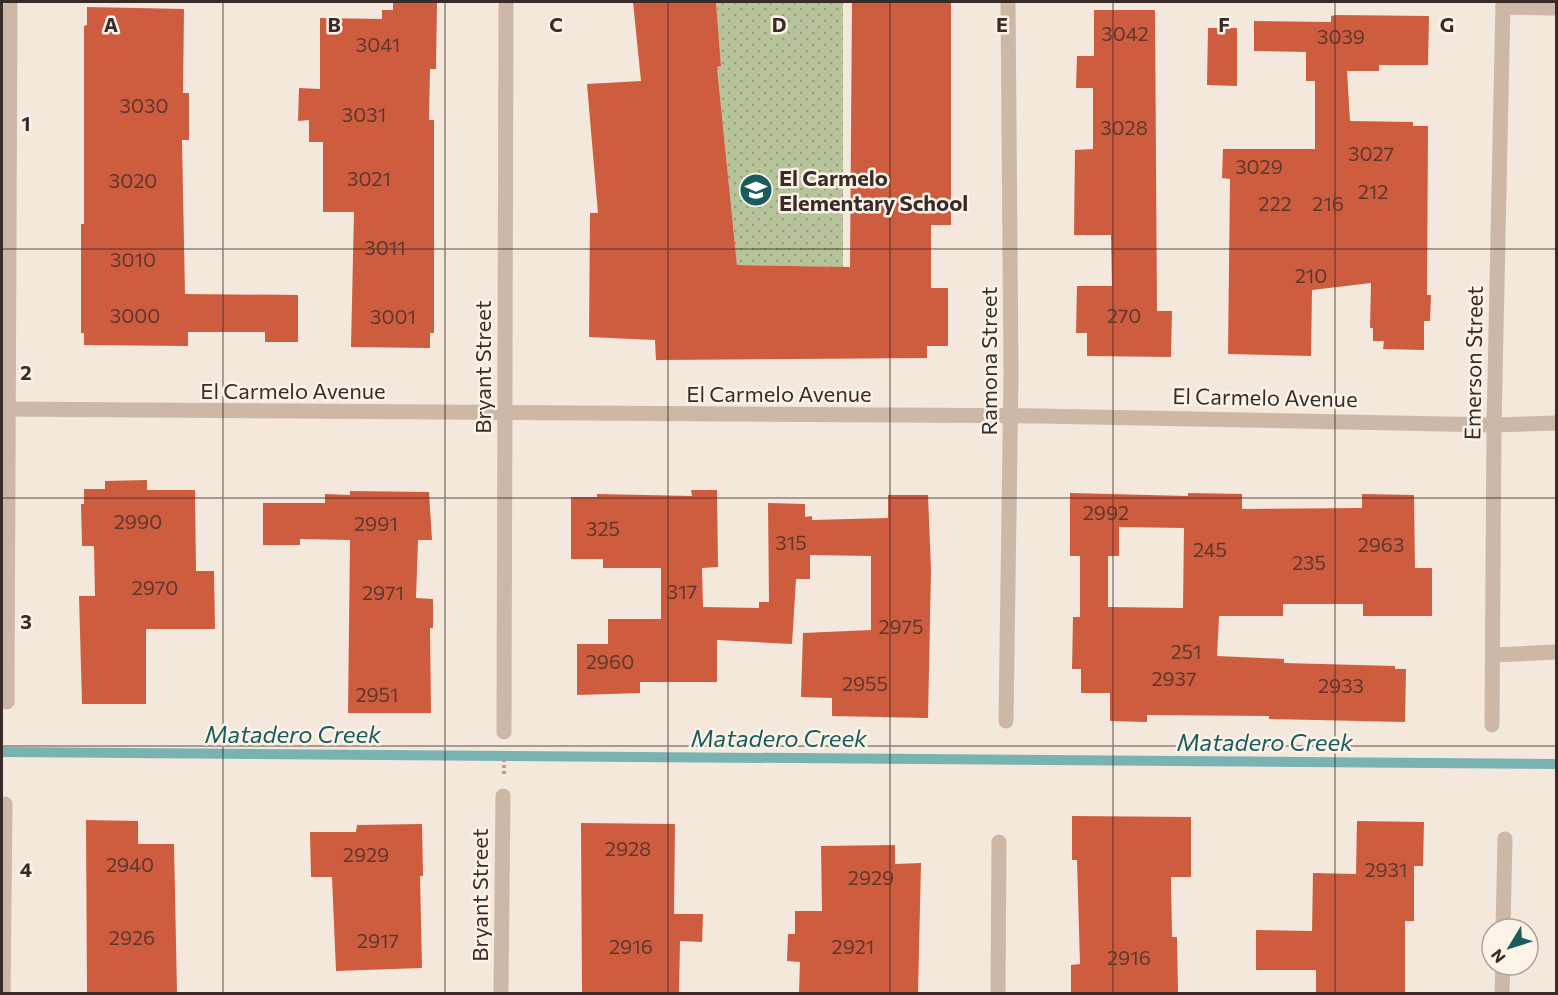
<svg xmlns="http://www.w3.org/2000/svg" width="1558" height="995" font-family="Commissioner,sans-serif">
  <defs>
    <pattern id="grass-dots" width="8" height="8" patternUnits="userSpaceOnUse" patternTransform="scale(1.5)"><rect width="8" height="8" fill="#b7c49a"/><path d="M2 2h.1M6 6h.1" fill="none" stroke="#969f7e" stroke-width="1.8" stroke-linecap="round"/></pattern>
  </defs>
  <rect width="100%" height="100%" fill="#f4e7db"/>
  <path fill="url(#grass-dots)" d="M 716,2 L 843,2 L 843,267 L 737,265 L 717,67 L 721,66 Z"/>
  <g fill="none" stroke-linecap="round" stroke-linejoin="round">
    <path stroke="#78b2b3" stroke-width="10" d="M 2,752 L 1556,764"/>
  </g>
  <g fill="#ce5d3f" fill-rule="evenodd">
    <path d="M 393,2 L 437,2 L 436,69 L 430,69 L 429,120 L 434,120 L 434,333 L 430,333 L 430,348 L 351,347 L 354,212 L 323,212 L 323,142 L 309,142 L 309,120 L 298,121 L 299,88 L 320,89 L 320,18 L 382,19 L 382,10 L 393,10 Z"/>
    <path d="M 633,2 L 716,2 L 721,66 L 717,67 L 737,265 L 850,267 L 852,2 L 951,2 L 951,225 L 931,225 L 931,288 L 948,288 L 948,346 L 927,346 L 927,358 L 656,360 L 655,340 L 589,337 L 590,213 L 598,213 L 587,84 L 641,81 Z"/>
    <path d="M 87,7 L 184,9 L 183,93 L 189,93 L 189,140 L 182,140 L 185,294 L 298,295 L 298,342 L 265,342 L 265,332 L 188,332 L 188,346 L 84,345 L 84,333 L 81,333 L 81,224 L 84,224 L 84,26 L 87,25 Z"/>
    <path d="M 1094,10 L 1155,10 L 1157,311 L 1172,311 L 1171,357 L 1087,356 L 1087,333 L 1076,333 L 1077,286 L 1112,286 L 1111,235 L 1074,235 L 1075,150 L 1093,149 L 1093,88 L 1076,88 L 1077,56 L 1094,56 Z"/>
    <path d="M 1336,15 L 1429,16 L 1428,65 L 1379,65 L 1379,71 L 1347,71 L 1350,121 L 1413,122 L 1413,126 L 1428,126 L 1427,295 L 1431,295 L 1430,321 L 1424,321 L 1424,350 L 1383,349 L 1384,341 L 1373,341 L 1373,328 L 1370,328 L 1371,283 L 1312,290 L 1311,356 L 1228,354 L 1230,179 L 1222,178 L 1223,149 L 1315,149 L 1315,81 L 1306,81 L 1306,52 L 1254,51 L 1254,21 L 1331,22 L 1331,16 Z"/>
    <path d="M 1208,28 L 1237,28 L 1237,86 L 1207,85 Z"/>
    <path d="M 147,480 L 147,490 L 195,490 L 196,571 L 214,571 L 215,629 L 146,629 L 146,704 L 82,704 L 79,596 L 95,596 L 94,546 L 82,546 L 81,504 L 84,504 L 84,489 L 105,489 L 105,481 Z"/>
    <path d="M 691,490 L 717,490 L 718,567 L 702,568 L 703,607 L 759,608 L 759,602 L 769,602 L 768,503 L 805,504 L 805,517 L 812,516 L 812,520 L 888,518 L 888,495 L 928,495 L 931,570 L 928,718 L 832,716 L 832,698 L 801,697 L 803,633 L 871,630 L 871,556 L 810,555 L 810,579 L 796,579 L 792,644 L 717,640 L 717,682 L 640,682 L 640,693 L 577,695 L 577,644 L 608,644 L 608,619 L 661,619 L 661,568 L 603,568 L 603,559 L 571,559 L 571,497 L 597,497 L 597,494 L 692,496 Z"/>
    <path d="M 350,491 L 429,492 L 432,540 L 418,540 L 416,598 L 433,599 L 433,628 L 430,628 L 431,713 L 348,713 L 350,540 L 300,539 L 300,545 L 263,545 L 263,503 L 325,503 L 325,494 L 350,495 Z"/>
    <path d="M 1070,493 L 1188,496 L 1188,493 L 1242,494 L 1242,509 L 1362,508 L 1362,494 L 1414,495 L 1415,568 L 1432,568 L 1432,616 L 1363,616 L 1363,604 L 1283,604 L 1283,616 L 1219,616 L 1217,656 L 1284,659 L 1284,663 L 1395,666 L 1395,669 L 1406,669 L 1405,722 L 1269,719 L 1269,716 L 1147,715 L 1147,722 L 1110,721 L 1110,693 L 1081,693 L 1081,669 L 1072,669 L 1073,617 L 1080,617 L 1080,556 L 1070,556 ZM 1119,527 L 1184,528 L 1183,608 L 1108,607 L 1108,556 L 1119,556 Z"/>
    <path d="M 1072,816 L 1191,817 L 1191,877 L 1171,877 L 1172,937 L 1177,937 L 1178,993 L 1071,993 L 1071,965 L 1080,964 L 1077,860 L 1072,860 Z"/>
    <path d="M 86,820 L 138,821 L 138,844 L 174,844 L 177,993 L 87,993 Z"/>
    <path d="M 1357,821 L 1424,822 L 1423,866 L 1414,866 L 1414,921 L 1405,921 L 1405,993 L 1316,993 L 1316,970 L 1256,970 L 1256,930 L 1312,931 L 1313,873 L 1356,874 Z"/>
    <path d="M 581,823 L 675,824 L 674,914 L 703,914 L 702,942 L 680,941 L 679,993 L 582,993 Z"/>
    <path d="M 422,824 L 423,876 L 420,876 L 422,968 L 336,971 L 332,877 L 311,877 L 310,832 L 356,832 L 357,825 Z"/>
    <path d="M 895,845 L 895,864 L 921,863 L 918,993 L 799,993 L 800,962 L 787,961 L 788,934 L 795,934 L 795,911 L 822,911 L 821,846 Z"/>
  </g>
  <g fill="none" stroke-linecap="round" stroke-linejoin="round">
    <path stroke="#b9a090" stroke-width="4" stroke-dasharray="3 3" stroke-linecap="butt" d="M 504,774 L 504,755"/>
    <g stroke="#cdb7a6" stroke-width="15">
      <path d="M 1503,7 L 1556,8"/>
      <path d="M 2,409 L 1039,416 L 1494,425 L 1556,423"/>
      <path d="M 1493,655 L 1556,652"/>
      <path d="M 7,702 L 10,2"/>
      <path d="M 1006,721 L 1011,375 L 1008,2"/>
      <path d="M 1492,725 L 1494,425 L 1503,2"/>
      <path d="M 504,732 L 506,2"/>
      <path d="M 1503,929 L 1505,839"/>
      <path d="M 3,994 L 5,804"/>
      <path d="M 501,994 L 503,796"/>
      <path d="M 998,994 L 999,842"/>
      <path d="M 1502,994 L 1503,965"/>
    </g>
  </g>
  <path fill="none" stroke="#392c28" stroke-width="1.5" stroke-opacity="0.55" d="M 223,2 L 223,994M 445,2 L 445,994M 668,2 L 668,994M 890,2 L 890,994M 1113,2 L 1113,994M 1335,2 L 1335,994M 2,249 L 1556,249M 2,498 L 1556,498M 2,746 L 1556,746"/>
  <defs>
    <g id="school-disc" transform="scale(1.725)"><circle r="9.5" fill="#1a5b5d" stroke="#fbf2e8"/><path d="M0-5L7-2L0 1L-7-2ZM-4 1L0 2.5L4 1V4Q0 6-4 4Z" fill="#fff"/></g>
  </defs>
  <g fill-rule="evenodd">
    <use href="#school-disc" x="756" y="190"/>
  </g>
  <g text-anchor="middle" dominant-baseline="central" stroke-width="5" stroke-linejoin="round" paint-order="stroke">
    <g font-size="20" fill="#5e382e">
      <text x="1125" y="33">3042</text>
      <text x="1341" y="36">3039</text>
      <text x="378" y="44">3041</text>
      <text x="144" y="105">3030</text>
      <text x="364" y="114">3031</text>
      <text x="1124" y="127">3028</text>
      <text x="1371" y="153">3027</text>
      <text x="1259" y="166">3029</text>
      <text x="369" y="178">3021</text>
      <text x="133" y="180">3020</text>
      <text x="1373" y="191">212</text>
      <text x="1275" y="203">222</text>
      <text x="1328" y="203">216</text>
      <text x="385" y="247">3011</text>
      <text x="133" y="259">3010</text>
      <text x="1311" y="275">210</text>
      <text x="135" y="315">3000</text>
      <text x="1124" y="315">270</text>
      <text x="393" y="316">3001</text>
      <text x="1106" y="512">2992</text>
      <text x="138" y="521">2990</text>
      <text x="376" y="523">2991</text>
      <text x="603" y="528">325</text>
      <text x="791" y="542">315</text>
      <text x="1381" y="544">2963</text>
      <text x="1210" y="549">245</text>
      <text x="1309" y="562">235</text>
      <text x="155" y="587">2970</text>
      <text x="682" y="591">317</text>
      <text x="383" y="592">2971</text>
      <text x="901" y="626">2975</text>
      <text x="1186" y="651">251</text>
      <text x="610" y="661">2960</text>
      <text x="1174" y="678">2937</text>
      <text x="865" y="683">2955</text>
      <text x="1341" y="685">2933</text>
      <text x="377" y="694">2951</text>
      <text x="628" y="848">2928</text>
      <text x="366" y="854">2929</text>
      <text x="130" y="864">2940</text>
      <text x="1386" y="869">2931</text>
      <text x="871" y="877">2929</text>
      <text x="132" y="937">2926</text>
      <text x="378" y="940">2917</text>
      <text x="631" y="946">2916</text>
      <text x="853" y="946">2921</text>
      <text x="1129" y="957">2916</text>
    </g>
    <g font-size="22" font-weight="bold" fill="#392c28" stroke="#fbf2e8" text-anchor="start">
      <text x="779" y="177">El Carmelo<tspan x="779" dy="25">Elementary School</tspan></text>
    </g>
    <g font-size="22" fill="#392c28" stroke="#fbf2e8">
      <text transform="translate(988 361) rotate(-90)">Ramona Street</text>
      <text transform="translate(1473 363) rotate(-89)">Emerson Street</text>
      <text transform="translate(482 367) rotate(-90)">Bryant Street</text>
      <text x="293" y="390">El Carmelo Avenue</text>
      <text x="779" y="393">El Carmelo Avenue</text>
      <text transform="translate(1265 397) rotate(1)">El Carmelo Avenue</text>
      <text transform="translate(479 895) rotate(-90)">Bryant Street</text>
    </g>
    <g font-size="24" font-style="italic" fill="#1a5b5d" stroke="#fbf2e8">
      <text x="293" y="733">Matadero Creek</text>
      <text x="779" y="737">Matadero Creek</text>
      <text x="1265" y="741">Matadero Creek</text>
    </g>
  </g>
  <g font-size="20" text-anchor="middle" font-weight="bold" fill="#392c28" stroke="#fbf2e8" stroke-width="5" stroke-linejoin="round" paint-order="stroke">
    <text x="111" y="32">A</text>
    <text x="334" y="32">B</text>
    <text x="556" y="32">C</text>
    <text x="779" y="32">D</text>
    <text x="1002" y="32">E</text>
    <text x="1224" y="32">F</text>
    <text x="1447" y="32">G</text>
    <text x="26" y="131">1</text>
    <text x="26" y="380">2</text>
    <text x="26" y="629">3</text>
    <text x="26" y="877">4</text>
  </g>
  <rect width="1558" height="995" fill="none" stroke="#392c28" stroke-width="6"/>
  <g transform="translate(1510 947) rotate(232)"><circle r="28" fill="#fbf2e8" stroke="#ada39b" stroke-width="1.5"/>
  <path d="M0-4.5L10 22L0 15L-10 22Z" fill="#1a5b5d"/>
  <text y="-9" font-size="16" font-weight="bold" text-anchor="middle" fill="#392c28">N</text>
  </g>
</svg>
